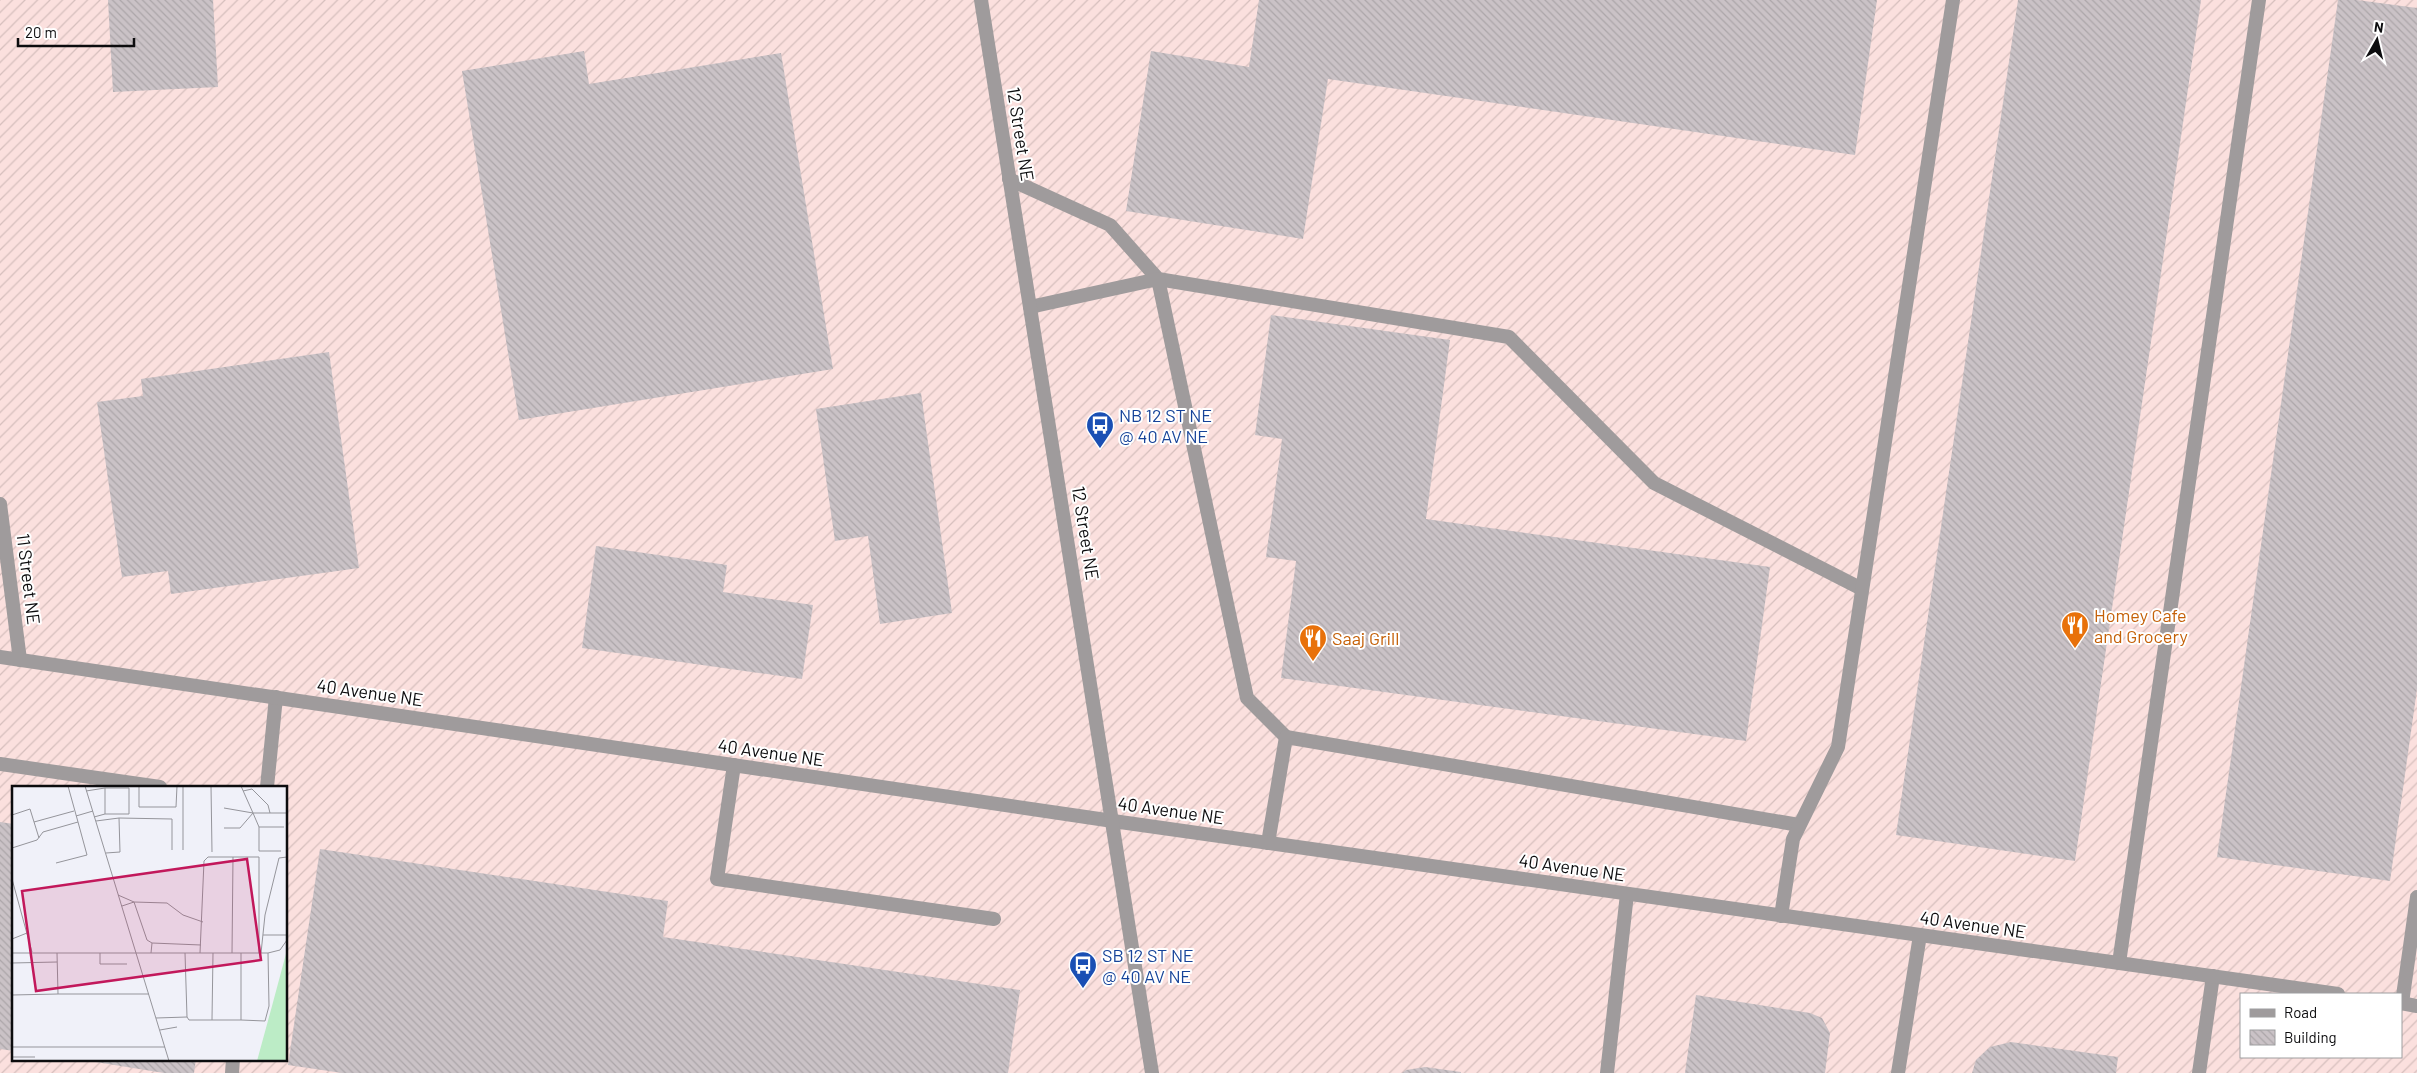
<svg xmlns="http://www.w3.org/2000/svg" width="2417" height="1073" font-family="Barlow,sans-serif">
  <defs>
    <pattern id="industrial-furrows" width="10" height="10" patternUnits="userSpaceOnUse" patternTransform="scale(1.25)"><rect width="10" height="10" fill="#fbe0de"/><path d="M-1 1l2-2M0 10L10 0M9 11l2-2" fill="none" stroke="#d6bfbd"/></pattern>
    <pattern id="building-back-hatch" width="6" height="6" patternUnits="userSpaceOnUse" patternTransform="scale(1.25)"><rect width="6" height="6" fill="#cac2c6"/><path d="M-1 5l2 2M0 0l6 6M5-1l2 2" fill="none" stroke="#aca6a9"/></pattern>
  </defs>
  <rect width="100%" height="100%" fill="#f0f1f9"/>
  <path fill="url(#industrial-furrows)" fill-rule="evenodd" d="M 0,0 L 2417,0 L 2417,1073 L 0,1073 ZM 14,787 L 286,787 L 286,1059 L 14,1059 ZM 2241,994 L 2401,994 L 2401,1057 L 2241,1057 Z"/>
  <g fill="url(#building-back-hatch)">
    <path d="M 108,0 L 213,0 L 218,87 L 113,92 Z"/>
    <path d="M 1259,0 L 1877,0 L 1855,155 L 1328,79 L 1303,239 L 1126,211 L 1151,51 L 1249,67 Z"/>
    <path d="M 2018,0 L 2201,0 L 2075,861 L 1896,835 Z"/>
    <path d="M 2338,0 L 2357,0 L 2417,8 L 2417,689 L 2390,881 L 2217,857 Z"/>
    <path d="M 584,51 L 589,84 L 781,53 L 833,369 L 519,420 L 462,71 Z"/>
    <path d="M 1271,315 L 1450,340 L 1426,519 L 1770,567 L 1746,741 L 1281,678 L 1296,561 L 1266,557 L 1282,439 L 1255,435 Z"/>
    <path d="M 329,352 L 359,568 L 171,594 L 168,571 L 122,577 L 97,402 L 143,396 L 141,379 Z"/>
    <path d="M 921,393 L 952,613 L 880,624 L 868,536 L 835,541 L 816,409 Z"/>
    <path d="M 596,546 L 727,565 L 723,592 L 813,605 L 802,679 L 582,648 Z"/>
    <path d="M 0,822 L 14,824 L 14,1051 L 0,1049 Z"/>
    <path d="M 320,849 L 668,901 L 663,937 L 1020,990 L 1008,1073 L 342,1073 L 288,1065 Z"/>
    <path d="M 1696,995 L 1810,1013 L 1822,1018 L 1830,1033 L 1825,1073 L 1685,1073 Z"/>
    <path d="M 2011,1042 L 2118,1057 L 2116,1073 L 1972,1073 L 1976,1060 L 1990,1047 Z"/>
    <path d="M 77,1059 L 196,1059 L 194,1073 L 164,1073 Z"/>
    <path d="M 1425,1067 L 1461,1072 L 1461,1073 L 1402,1073 L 1406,1070 Z"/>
  </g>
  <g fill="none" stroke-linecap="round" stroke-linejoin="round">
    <g stroke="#9f9b9c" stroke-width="14">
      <path d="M 1009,179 L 1110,225 L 1158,279 L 1509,337 L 1654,483 L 1862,589"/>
      <path d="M 1030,307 L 1158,279 L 1247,698 L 1286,737"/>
      <path d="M 0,764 L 160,787"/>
      <path d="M 734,765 L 717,879 L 994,919"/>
      <path d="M 267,787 L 276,697"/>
      <path d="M 1268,843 L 1286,737 L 1799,825"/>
      <path d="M 1781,916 L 1793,839 L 1838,747 L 1953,0"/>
      <path d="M 2119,963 L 2259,0"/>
      <path d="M 2402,1003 L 2417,897"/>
      <path d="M 232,1073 L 233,1059"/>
      <path d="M 1607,1073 L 1627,894"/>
      <path d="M 1898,1073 L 1920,935"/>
      <path d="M 2199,1073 L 2213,976"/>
    </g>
    <g stroke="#9f9b9c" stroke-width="14">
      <path d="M 0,504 L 20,660"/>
      <path d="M 0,657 L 1113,821 L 2338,994"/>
      <path d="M 2401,1003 L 2417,1006"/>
    </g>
    <path stroke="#9f9b9c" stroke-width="14" d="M 981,0 L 1152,1073"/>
  </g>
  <defs>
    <g id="bus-pin" transform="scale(1.4375)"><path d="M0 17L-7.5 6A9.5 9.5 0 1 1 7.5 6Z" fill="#1a4fb4" stroke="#fff"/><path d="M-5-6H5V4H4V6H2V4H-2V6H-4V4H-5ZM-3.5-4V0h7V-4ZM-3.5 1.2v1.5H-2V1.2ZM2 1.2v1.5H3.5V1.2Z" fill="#fff"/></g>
    <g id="restaurant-pin" transform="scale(1.4375)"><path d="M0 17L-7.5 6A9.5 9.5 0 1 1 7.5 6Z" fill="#e8710a" stroke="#fff"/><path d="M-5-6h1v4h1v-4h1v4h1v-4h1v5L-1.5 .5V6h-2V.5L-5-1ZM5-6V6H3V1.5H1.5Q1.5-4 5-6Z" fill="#fff"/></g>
  </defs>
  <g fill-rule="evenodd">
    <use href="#bus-pin" x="1100" y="425"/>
    <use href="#restaurant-pin" x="2075" y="625"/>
    <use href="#restaurant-pin" x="1313" y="638"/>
    <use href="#bus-pin" x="1083" y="965"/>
  </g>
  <g text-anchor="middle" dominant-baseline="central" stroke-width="4" stroke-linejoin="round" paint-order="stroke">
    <g font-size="18" fill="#0c0c0e" stroke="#fff">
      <text transform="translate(1021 134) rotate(81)">12 Street NE</text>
      <text transform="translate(1086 533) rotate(81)">12 Street NE</text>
      <text transform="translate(29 579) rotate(83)">11 Street NE</text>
      <text transform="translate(370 692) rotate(8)">40 Avenue NE</text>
      <text transform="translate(771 752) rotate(8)">40 Avenue NE</text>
      <text transform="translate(1171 810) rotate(8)">40 Avenue NE</text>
      <text transform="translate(1572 867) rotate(8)">40 Avenue NE</text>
      <text transform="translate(1973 924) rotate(8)">40 Avenue NE</text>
    </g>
    <g font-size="18" fill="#164399" stroke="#fff" text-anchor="start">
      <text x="1119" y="415">NB 12 ST NE<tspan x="1119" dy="21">@ 40 AV NE</tspan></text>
      <text x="1102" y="955">SB 12 ST NE<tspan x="1102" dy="21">@ 40 AV NE</tspan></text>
    </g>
    <g font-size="18" fill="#c56008" stroke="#fff" text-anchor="start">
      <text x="2094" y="615">Homey Cafe<tspan x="2094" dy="21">and Grocery</tspan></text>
      <text x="1332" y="638">Saaj Grill</text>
    </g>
  </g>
  <g transform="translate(12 786)">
    <rect width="275" height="275" fill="#f0f1f9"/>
    <path d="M 275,164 L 275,275 L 245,275 L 260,220 Z" fill="#bcecc6"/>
    <path fill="none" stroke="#95959b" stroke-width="1" d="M 73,0 L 157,275M 127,0 L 127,21 L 164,21 L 165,0M 171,0 L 171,64M 199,0 L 200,66M 229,0 L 241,27 L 275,27M 93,2 L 117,2 L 117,28 L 93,28M 74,5 L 93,2 L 93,28 L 82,31M 231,5 L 240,3 L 256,19 L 258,27M 212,22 L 241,27 L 247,41 L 272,41M 0,29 L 18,23 L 27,52M 64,30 L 81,25M 107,32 L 160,33 L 160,64M 84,35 L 107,32 L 108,66 L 94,67M 22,36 L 62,25M 247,41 L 247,65 L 269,65M 212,42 L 228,42 L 241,27M 0,62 L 25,54 L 31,46 L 66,36 L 56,0M 44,77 L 75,69 L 66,36M 0,93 L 20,166M 106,109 L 122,116 L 155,117 L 171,129 L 191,136M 110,120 L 122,116 L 135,154 L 140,157M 251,149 L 275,149M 0,153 L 15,147M 0,167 L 256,167 L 268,164 L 275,154M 88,167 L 88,178 L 115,178M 139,167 L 140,157 L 189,159M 188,167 L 192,75 L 196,71 L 221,71M 220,167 L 221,71 L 247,71 L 247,167M 249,167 L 253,129 L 267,72 L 275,71M 0,177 L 45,176M 46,208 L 137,208M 0,209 L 46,208 L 45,167M 175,231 L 177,234 L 200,234 L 201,167M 144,232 L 175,231 L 173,167M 200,234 L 229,234 L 229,167M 229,234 L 253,235 L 257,220 L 256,167M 148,244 L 165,241M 0,261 L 153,261M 0,271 L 23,271"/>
    <path fill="#c2185b" fill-opacity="0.15" stroke="#c2185b" stroke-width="2.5" d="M 235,73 L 249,174 L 24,205 L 10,105 Z"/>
    <rect width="275" height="275" fill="none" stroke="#0c0c0e" stroke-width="2.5"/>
  </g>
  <rect x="2240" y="993" width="162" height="65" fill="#ffffff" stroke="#9e9e9f"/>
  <rect x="2250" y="1009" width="25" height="8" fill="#9f9b9c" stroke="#9e9e9f"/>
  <text x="2284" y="1018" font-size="15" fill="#0c0c0e">Road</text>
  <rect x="2250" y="1030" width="25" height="15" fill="url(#building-back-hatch)" stroke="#9e9e9f"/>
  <text x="2284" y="1043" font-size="15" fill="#0c0c0e">Building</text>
  <g transform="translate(2377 40) rotate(8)" stroke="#ffffff" stroke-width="4" paint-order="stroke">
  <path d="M0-4L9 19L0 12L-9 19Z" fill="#0c0c0e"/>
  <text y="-8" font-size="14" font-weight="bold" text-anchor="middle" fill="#0c0c0e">N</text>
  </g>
  <path d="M18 38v8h116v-8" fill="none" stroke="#0c0c0e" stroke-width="2.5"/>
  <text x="25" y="38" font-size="15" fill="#0c0c0e" stroke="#ffffff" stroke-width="4" paint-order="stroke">20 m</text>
</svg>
